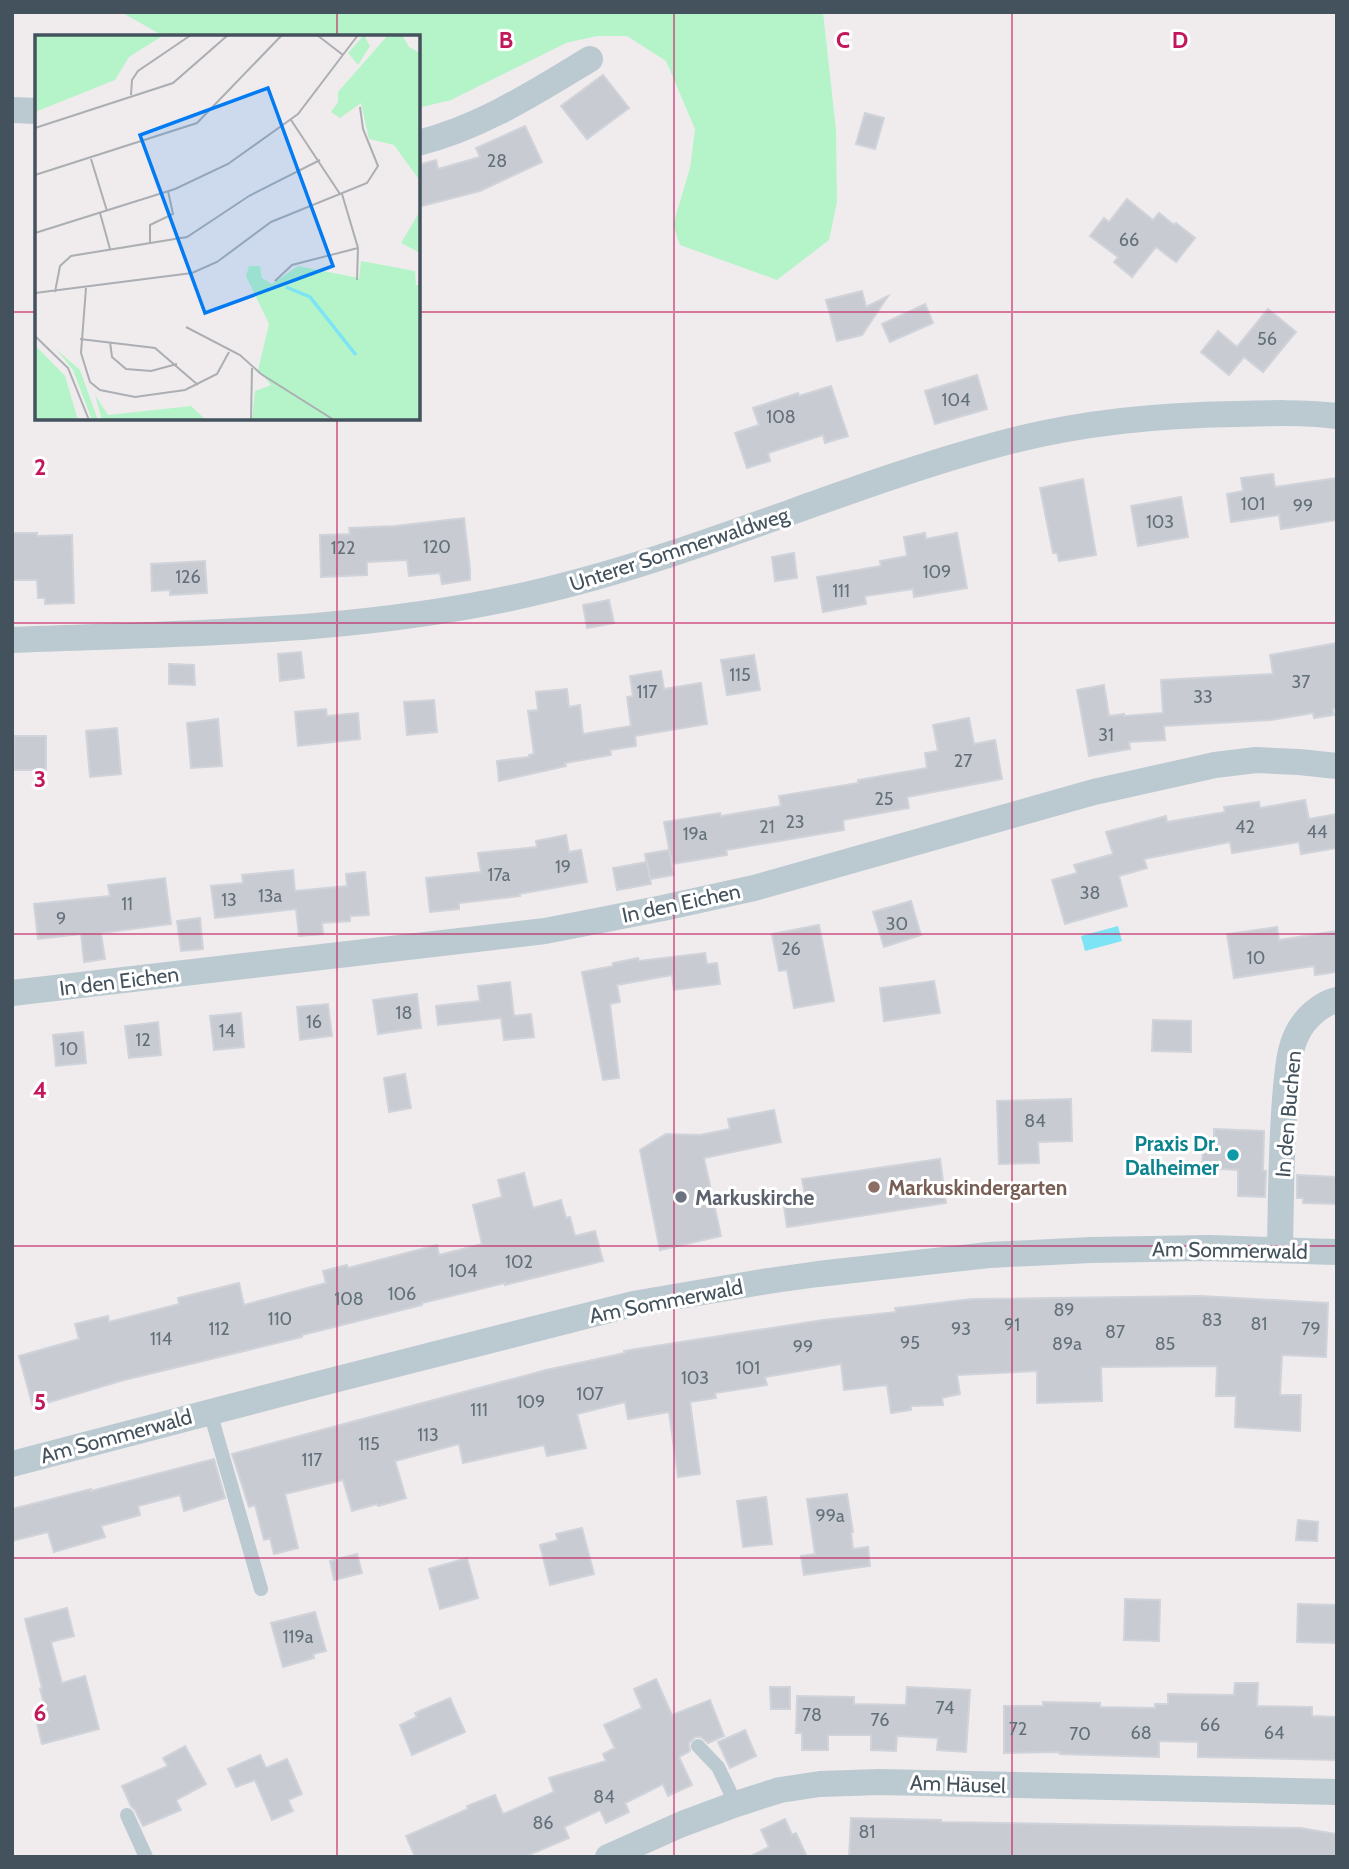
<svg xmlns="http://www.w3.org/2000/svg" width="1349" height="1869" font-family="Cabin,sans-serif">
  <rect width="100%" height="100%" fill="#f0eced"/>
  <path fill="#b5f4c9" d="M 121,12 L 823,12 L 836,130 L 837,202 L 829,240 L 777,280 L 680,245 L 673,225 L 690,168 L 695,129 L 666,61 L 627,36 L 597,36 L 566,43 L 451,100 L 418,108 L 418,37 L 165,37 Z"/>
  <path fill="#7de4f6" d="M 1118,926 L 1122,941 L 1085,951 L 1081,936 Z"/>
  <g fill="#c8ccd2" stroke="#d0d3da" stroke-width="2">
    <path d="M 603,75 L 629,108 L 587,139 L 561,106 Z"/>
    <path d="M 865,113 L 884,118 L 875,149 L 856,144 Z"/>
    <path d="M 525,126 L 542,162 L 480,191 L 418,207 L 418,165 L 436,160 L 438,169 L 480,157 L 476,148 Z"/>
    <path d="M 1127,199 L 1153,220 L 1159,213 L 1174,225 L 1176,223 L 1195,238 L 1176,262 L 1156,247 L 1132,277 L 1114,262 L 1118,257 L 1090,236 L 1104,218 L 1109,222 Z"/>
    <path d="M 862,291 L 866,307 L 888,296 L 862,335 L 837,341 L 826,300 Z"/>
    <path d="M 925,304 L 933,323 L 890,342 L 882,324 Z"/>
    <path d="M 1268,309 L 1296,332 L 1263,372 L 1244,357 L 1229,375 L 1201,352 L 1218,331 L 1237,347 Z"/>
    <path d="M 977,375 L 987,409 L 935,424 L 925,391 Z"/>
    <path d="M 831,386 L 848,436 L 825,443 L 823,435 L 768,453 L 770,461 L 747,468 L 735,433 L 759,425 L 753,408 L 798,393 L 799,396 Z"/>
    <path d="M 1273,474 L 1275,487 L 1337,478 L 1337,520 L 1281,529 L 1279,515 L 1231,522 L 1227,494 L 1243,491 L 1241,478 Z"/>
    <path d="M 1083,479 L 1096,555 L 1059,561 L 1057,553 L 1053,553 L 1040,488 Z"/>
    <path d="M 1181,497 L 1188,537 L 1138,546 L 1131,506 Z"/>
    <path d="M 464,518 L 470,569 L 470,580 L 442,584 L 440,573 L 409,576 L 407,560 L 367,562 L 367,575 L 321,577 L 320,535 L 350,534 L 349,528 L 395,526 Z"/>
    <path d="M 12,533 L 37,533 L 37,536 L 72,535 L 74,603 L 45,604 L 45,598 L 38,598 L 37,580 L 12,580 Z"/>
    <path d="M 925,533 L 926,539 L 957,533 L 967,588 L 914,597 L 913,589 L 865,596 L 866,604 L 823,612 L 817,577 L 881,566 L 880,561 L 907,556 L 904,537 Z"/>
    <path d="M 794,553 L 797,578 L 775,581 L 772,557 Z"/>
    <path d="M 205,561 L 207,593 L 170,595 L 170,590 L 152,591 L 151,564 Z"/>
    <path d="M 609,600 L 614,623 L 587,628 L 583,605 Z"/>
    <path d="M 1337,643 L 1337,708 L 1333,709 L 1334,715 L 1314,718 L 1313,713 L 1271,720 L 1164,726 L 1165,740 L 1129,742 L 1130,749 L 1089,756 L 1077,690 L 1104,685 L 1109,716 L 1124,714 L 1124,716 L 1163,713 L 1161,680 L 1273,674 L 1270,655 Z"/>
    <path d="M 301,652 L 304,678 L 280,681 L 278,654 Z"/>
    <path d="M 754,655 L 760,690 L 727,695 L 721,660 Z"/>
    <path d="M 169,664 L 194,665 L 195,685 L 169,684 Z"/>
    <path d="M 661,671 L 664,689 L 701,683 L 707,724 L 635,736 L 636,746 L 610,750 L 611,755 L 565,763 L 566,766 L 499,781 L 497,761 L 529,757 L 529,755 L 534,754 L 528,711 L 538,710 L 536,692 L 567,689 L 569,707 L 580,705 L 583,734 L 631,726 L 627,697 L 633,696 L 630,676 Z"/>
    <path d="M 434,700 L 437,732 L 407,735 L 404,702 Z"/>
    <path d="M 326,709 L 327,716 L 358,713 L 360,739 L 298,746 L 295,712 Z"/>
    <path d="M 969,718 L 974,744 L 995,740 L 1002,779 L 907,797 L 909,808 L 843,820 L 844,830 L 726,850 L 727,855 L 672,864 L 664,822 L 720,813 L 721,816 L 781,806 L 779,796 L 858,783 L 858,780 L 927,768 L 925,753 L 938,751 L 933,725 Z"/>
    <path d="M 218,719 L 222,766 L 191,768 L 187,723 Z"/>
    <path d="M 117,728 L 121,774 L 90,777 L 86,731 Z"/>
    <rect x="14" y="736" width="32" height="34"/>
    <path d="M 1305,800 L 1309,819 L 1337,814 L 1337,848 L 1301,854 L 1299,842 L 1232,853 L 1230,842 L 1144,859 L 1147,868 L 1119,876 L 1127,906 L 1065,924 L 1052,880 L 1077,873 L 1074,865 L 1113,854 L 1106,832 L 1166,816 L 1167,822 L 1225,812 L 1224,807 L 1259,802 L 1260,808 Z"/>
    <path d="M 566,835 L 569,852 L 581,850 L 587,882 L 519,894 L 520,896 L 459,903 L 459,909 L 430,912 L 426,878 L 481,872 L 478,853 L 537,847 L 536,841 Z"/>
    <path d="M 669,850 L 674,875 L 650,879 L 645,854 Z"/>
    <path d="M 647,862 L 651,884 L 617,890 L 613,868 Z"/>
    <path d="M 293,870 L 295,891 L 347,886 L 346,874 L 365,872 L 369,915 L 350,916 L 350,921 L 322,923 L 323,934 L 299,936 L 296,909 L 215,918 L 211,886 L 243,883 L 242,875 Z"/>
    <path d="M 165,878 L 171,924 L 101,933 L 105,959 L 84,962 L 81,934 L 38,939 L 34,904 L 110,896 L 108,885 Z"/>
    <path d="M 911,901 L 921,935 L 884,947 L 873,912 Z"/>
    <path d="M 200,918 L 203,949 L 181,951 L 177,921 Z"/>
    <path d="M 819,925 L 834,1001 L 794,1008 L 787,970 L 779,971 L 772,934 Z"/>
    <path d="M 1277,927 L 1279,940 L 1337,931 L 1337,972 L 1315,975 L 1314,966 L 1234,978 L 1227,934 Z"/>
    <path d="M 705,953 L 707,964 L 717,963 L 720,984 L 674,990 L 672,975 L 617,985 L 620,1002 L 610,1004 L 619,1078 L 603,1080 L 582,972 L 613,966 L 613,963 L 638,958 L 639,961 Z"/>
    <path d="M 934,981 L 940,1013 L 884,1021 L 880,988 Z"/>
    <path d="M 510,982 L 514,1016 L 531,1014 L 534,1037 L 504,1040 L 501,1018 L 438,1025 L 436,1006 L 480,1001 L 478,986 Z"/>
    <path d="M 417,994 L 421,1028 L 378,1034 L 373,1000 Z"/>
    <path d="M 328,1004 L 332,1036 L 300,1040 L 297,1007 Z"/>
    <path d="M 241,1013 L 244,1047 L 214,1050 L 210,1016 Z"/>
    <path d="M 1153,1020 L 1191,1021 L 1191,1052 L 1152,1051 Z"/>
    <path d="M 158,1022 L 161,1055 L 129,1058 L 125,1026 Z"/>
    <path d="M 83,1032 L 86,1063 L 56,1066 L 53,1035 Z"/>
    <path d="M 405,1074 L 411,1108 L 389,1112 L 384,1078 Z"/>
    <path d="M 1071,1099 L 1072,1141 L 1038,1142 L 1039,1163 L 999,1164 L 997,1101 Z"/>
    <path d="M 774,1110 L 781,1142 L 704,1158 L 721,1236 L 660,1250 L 640,1150 L 666,1134 L 700,1135 L 730,1129 L 728,1119 Z"/>
    <path d="M 1214,1129 L 1264,1131 L 1263,1171 L 1266,1171 L 1265,1197 L 1238,1196 L 1238,1170 L 1202,1168 L 1203,1142 L 1214,1143 Z"/>
    <path d="M 940,1159 L 946,1203 L 787,1227 L 783,1199 L 805,1196 L 802,1179 Z"/>
    <path d="M 524,1173 L 533,1208 L 561,1200 L 566,1218 L 570,1217 L 575,1236 L 595,1231 L 603,1261 L 505,1285 L 505,1283 L 422,1303 L 422,1305 L 302,1335 L 302,1337 L 124,1380 L 33,1407 L 19,1356 L 79,1339 L 75,1324 L 108,1316 L 109,1322 L 179,1304 L 178,1298 L 239,1283 L 244,1305 L 326,1283 L 323,1271 L 347,1265 L 348,1268 L 437,1245 L 439,1255 L 482,1244 L 473,1205 L 502,1197 L 498,1180 Z"/>
    <path d="M 1297,1175 L 1337,1177 L 1337,1204 L 1303,1203 L 1303,1198 L 1297,1198 Z"/>
    <path d="M 1201,1296 L 1328,1303 L 1326,1357 L 1282,1355 L 1280,1395 L 1301,1395 L 1300,1431 L 1235,1427 L 1236,1396 L 1216,1396 L 1217,1366 L 1101,1367 L 1102,1401 L 1037,1403 L 1037,1371 L 957,1375 L 960,1394 L 942,1398 L 943,1405 L 911,1406 L 911,1410 L 891,1413 L 887,1385 L 844,1390 L 841,1364 L 765,1377 L 767,1385 L 715,1393 L 716,1398 L 690,1402 L 700,1474 L 678,1477 L 669,1412 L 628,1419 L 625,1402 L 577,1414 L 586,1448 L 547,1456 L 544,1445 L 463,1463 L 459,1444 L 395,1461 L 406,1498 L 378,1506 L 377,1504 L 352,1511 L 343,1480 L 285,1494 L 298,1548 L 274,1554 L 270,1538 L 264,1540 L 255,1505 L 249,1507 L 232,1454 L 546,1370 L 625,1353 L 624,1351 L 668,1344 L 823,1320 L 896,1312 L 895,1308 L 972,1299 Z"/>
    <path d="M 214,1459 L 225,1498 L 184,1511 L 180,1495 L 138,1506 L 140,1515 L 101,1526 L 105,1537 L 54,1552 L 48,1532 L 12,1541 L 12,1509 L 91,1489 L 91,1491 Z"/>
    <path d="M 847,1494 L 853,1532 L 851,1532 L 853,1549 L 868,1547 L 870,1566 L 804,1575 L 801,1556 L 815,1554 L 807,1499 Z"/>
    <path d="M 766,1497 L 772,1544 L 743,1547 L 737,1501 Z"/>
    <path d="M 1298,1520 L 1318,1522 L 1317,1541 L 1296,1540 Z"/>
    <path d="M 582,1528 L 594,1574 L 550,1585 L 540,1545 L 558,1540 L 556,1534 Z"/>
    <path d="M 357,1554 L 362,1573 L 334,1580 L 330,1561 Z"/>
    <path d="M 467,1558 L 478,1598 L 440,1609 L 429,1569 Z"/>
    <path d="M 1125,1599 L 1160,1600 L 1159,1641 L 1124,1640 Z"/>
    <path d="M 1298,1604 L 1337,1605 L 1337,1643 L 1297,1642 Z"/>
    <path d="M 67,1608 L 74,1636 L 51,1642 L 62,1683 L 85,1676 L 99,1729 L 42,1744 L 37,1723 L 49,1720 L 40,1689 L 42,1688 L 25,1619 Z"/>
    <path d="M 315,1612 L 326,1651 L 313,1654 L 314,1658 L 283,1667 L 271,1623 Z"/>
    <path d="M 656,1679 L 672,1715 L 710,1700 L 724,1736 L 708,1743 L 701,1737 L 695,1737 L 689,1743 L 690,1751 L 679,1757 L 692,1785 L 668,1796 L 663,1784 L 625,1803 L 629,1812 L 606,1823 L 600,1810 L 564,1827 L 569,1838 L 524,1857 L 415,1857 L 406,1836 L 468,1809 L 467,1806 L 495,1795 L 503,1814 L 554,1792 L 549,1778 L 606,1761 L 603,1754 L 615,1748 L 604,1725 L 642,1708 L 634,1689 Z"/>
    <path d="M 1235,1683 L 1258,1683 L 1257,1706 L 1312,1707 L 1312,1716 L 1337,1717 L 1337,1760 L 1198,1757 L 1198,1742 L 1159,1741 L 1159,1757 L 1060,1754 L 1060,1752 L 1004,1753 L 1004,1706 L 1043,1706 L 1043,1702 L 1100,1703 L 1100,1707 L 1155,1708 L 1155,1704 L 1168,1704 L 1168,1694 L 1234,1695 Z"/>
    <path d="M 770,1687 L 790,1687 L 790,1709 L 771,1709 Z"/>
    <path d="M 907,1687 L 970,1690 L 966,1752 L 937,1750 L 938,1738 L 897,1736 L 896,1751 L 871,1750 L 871,1735 L 828,1735 L 828,1750 L 802,1750 L 802,1733 L 796,1733 L 797,1696 L 854,1697 L 854,1704 L 906,1705 Z"/>
    <path d="M 450,1698 L 465,1732 L 412,1755 L 400,1725 L 417,1717 L 415,1713 Z"/>
    <path d="M 745,1730 L 756,1756 L 730,1768 L 718,1742 Z"/>
    <path d="M 185,1746 L 206,1784 L 176,1800 L 181,1810 L 143,1826 L 135,1810 L 131,1806 L 122,1786 L 168,1766 L 163,1758 Z"/>
    <path d="M 260,1755 L 266,1768 L 287,1759 L 302,1794 L 288,1800 L 293,1811 L 272,1820 L 255,1780 L 236,1787 L 228,1769 Z"/>
    <path d="M 851,1818 L 941,1820 L 941,1822 L 1300,1828 L 1337,1834 L 1337,1857 L 849,1857 Z"/>
    <path d="M 785,1819 L 792,1835 L 796,1833 L 807,1857 L 749,1857 L 769,1847 L 761,1830 Z"/>
  </g>
  <g fill="none" stroke-linecap="round" stroke-linejoin="round">
    <g stroke="#bbc9d1" stroke-width="14">
      <path d="M 210,1412 L 261,1589"/>
      <path d="M 698,1746 L 718,1767 L 736,1804"/>
      <path d="M 127,1815 L 146,1857"/>
    </g>
    <g stroke="#bbc9d1" stroke-width="26">
      <path d="M 12,110 L 37,111"/>
      <path d="M 418,143 C 482,127 535,92 590,59"/>
      <path d="M 12,640 C 191,633 372,633 546,590 C 701,553 846,485 999,444 C 1076,423 1155,415 1235,414 C 1268,413 1303,412 1337,416"/>
      <path d="M 12,993 L 545,931 L 663,908 L 754,888 L 1094,792 L 1215,765 L 1256,760 L 1299,762 L 1337,766"/>
      <path d="M 1280,1250 C 1281,1195 1281,1141 1286,1087 C 1288,1069 1289,1050 1297,1034 C 1304,1019 1320,1004 1337,1000"/>
      <path d="M 12,1464 L 322,1383 L 633,1304 L 768,1281 L 818,1274 L 989,1255 L 1091,1250 L 1208,1248 L 1337,1252"/>
      <path d="M 608,1857 L 682,1824 L 736,1804 L 780,1790 L 820,1784 L 879,1782 L 1337,1792"/>
    </g>
  </g>
  <path fill="none" stroke="#c2185b" stroke-width="2" stroke-opacity="0.55" d="M 337,12 L 337,37M 674,12 L 674,1857M 1012,12 L 1012,1857M 12,312 L 37,312M 418,312 L 1337,312M 337,418 L 337,1857M 12,623 L 1337,623M 12,934 L 1337,934M 12,1246 L 1337,1246M 12,1558 L 1337,1558"/>
  <circle fill="#0f9aa8" stroke="#fff" stroke-width="2.5" cx="1233" cy="1155" r="7"/>
  <circle fill="#8d6e63" stroke="#fff" stroke-width="2.5" cx="874" cy="1187" r="7"/>
  <circle fill="#6b7280" stroke="#fff" stroke-width="2.5" cx="681" cy="1197" r="7"/>
  <g text-anchor="middle" dominant-baseline="central" stroke-width="6" stroke-linejoin="round" paint-order="stroke">
    <g font-size="18" fill="#64707a">
      <text x="497" y="161">28</text>
      <text x="1129" y="240">66</text>
      <text x="1267" y="339">56</text>
      <text x="956" y="400">104</text>
      <text x="781" y="417">108</text>
      <text x="1253" y="504">101</text>
      <text x="1303" y="506">99</text>
      <text x="1160" y="522">103</text>
      <text x="437" y="547">120</text>
      <text x="343" y="548">122</text>
      <text x="937" y="572">109</text>
      <text x="188" y="577">126</text>
      <text x="841" y="591">111</text>
      <text x="740" y="675">115</text>
      <text x="1301" y="682">37</text>
      <text x="647" y="692">117</text>
      <text x="1203" y="697">33</text>
      <text x="1106" y="735">31</text>
      <text x="963" y="761">27</text>
      <text x="884" y="799">25</text>
      <text x="795" y="822">23</text>
      <text x="767" y="827">21</text>
      <text x="1245" y="827">42</text>
      <text x="1317" y="832">44</text>
      <text x="695" y="834">19a</text>
      <text x="563" y="867">19</text>
      <text x="499" y="875">17a</text>
      <text x="1090" y="893">38</text>
      <text x="270" y="896">13a</text>
      <text x="229" y="900">13</text>
      <text x="127" y="904">11</text>
      <text x="61" y="919">9</text>
      <text x="897" y="924">30</text>
      <text x="791" y="949">26</text>
      <text x="1256" y="958">10</text>
      <text x="404" y="1013">18</text>
      <text x="314" y="1022">16</text>
      <text x="227" y="1031">14</text>
      <text x="143" y="1040">12</text>
      <text x="69" y="1049">10</text>
      <text x="1035" y="1121">84</text>
      <text x="519" y="1262">102</text>
      <text x="463" y="1271">104</text>
      <text x="402" y="1294">106</text>
      <text x="349" y="1299">108</text>
      <text x="1064" y="1310">89</text>
      <text x="280" y="1319">110</text>
      <text x="1212" y="1320">83</text>
      <text x="1259" y="1324">81</text>
      <text x="1012" y="1325">91</text>
      <text x="219" y="1329">112</text>
      <text x="961" y="1329">93</text>
      <text x="1311" y="1329">79</text>
      <text x="1115" y="1332">87</text>
      <text x="161" y="1339">114</text>
      <text x="910" y="1343">95</text>
      <text x="1067" y="1344">89a</text>
      <text x="1165" y="1344">85</text>
      <text x="803" y="1347">99</text>
      <text x="748" y="1368">101</text>
      <text x="695" y="1378">103</text>
      <text x="590" y="1394">107</text>
      <text x="531" y="1402">109</text>
      <text x="479" y="1410">111</text>
      <text x="428" y="1435">113</text>
      <text x="369" y="1444">115</text>
      <text x="312" y="1460">117</text>
      <text x="830" y="1516">99a</text>
      <text x="298" y="1637">119a</text>
      <text x="945" y="1708">74</text>
      <text x="812" y="1715">78</text>
      <text x="880" y="1720">76</text>
      <text x="1210" y="1725">66</text>
      <text x="1018" y="1729">72</text>
      <text x="1141" y="1733">68</text>
      <text x="1274" y="1733">64</text>
      <text x="1080" y="1734">70</text>
      <text x="604" y="1797">84</text>
      <text x="543" y="1823">86</text>
      <text x="867" y="1832">81</text>
    </g>
    <g font-size="21" fill="#43525c" stroke="#fff">
      <text transform="translate(679 549) rotate(-18)">Unterer Sommerwaldweg</text>
      <text transform="translate(681 903) rotate(-12)">In den Eichen</text>
      <text transform="translate(119 981) rotate(-7)">In den Eichen</text>
      <text transform="translate(1288 1114) rotate(-85)">In den Buchen</text>
      <text transform="translate(1230 1250) rotate(1)">Am Sommerwald</text>
      <text transform="translate(666 1301) rotate(-11)">Am Sommerwald</text>
      <text transform="translate(116 1436) rotate(-15)">Am Sommerwald</text>
      <text transform="translate(958 1784) rotate(2)">Am Häusel</text>
    </g>
    <g font-size="21" font-weight="bold" fill="#0d838f" stroke="#fff" text-anchor="end">
      <text x="1219" y="1143">Praxis Dr.<tspan x="1219" dy="24">Dalheimer</tspan></text>
    </g>
    <g font-size="21" font-weight="bold" fill="#785e54" stroke="#fff" text-anchor="start">
      <text x="888" y="1187">Markuskindergarten</text>
    </g>
    <g font-size="21" font-weight="bold" fill="#5b616d" stroke="#fff" text-anchor="start">
      <text x="695" y="1197">Markuskirche</text>
    </g>
  </g>
  <g transform="translate(35 35)">
    <rect width="385" height="385" fill="#f0eced"/>
    <path d="M 0,0 L 129,0 L 94,22 L 80,45 L 0,77 ZM 329,0 L 335,11 L 323,30 L 313,18 ZM 353,0 L 367,0 L 374,12 L 385,18 L 385,146 L 359,110 L 334,104 L 326,68 L 305,83 L 296,77 L 303,67 L 303,57 ZM 385,176 L 385,218 L 366,208 ZM 326,226 L 380,236 L 381,250 L 385,250 L 385,385 L 217,385 L 220,356 L 236,350 L 223,335 L 234,289 L 211,241 L 214,231 L 225,231 L 227,243 L 237,249 L 263,231 L 324,243 ZM 0,310 L 30,341 L 43,385 L 0,385 ZM 21,314 L 45,335 L 63,385 L 57,385 L 38,335 ZM 60,360 L 73,380 L 156,371 L 171,385 L 67,385 Z" fill="#b5f4c9"/>
    <path fill="none" stroke="#7de4f6" stroke-width="3.5" d="M 251,252 L 275,262 L 321,320"/>
    <path fill="none" stroke="#abaeb3" stroke-width="2" d="M 282,0 L 308,20M 96,60 L 97,45 L 103,36 L 156,0M 256,85 L 305,159M 0,93 L 138,48 L 193,0M 56,124 L 72,176M 0,140 L 162,88 L 247,0M 307,159 L 323,213 L 322,245M 65,178 L 75,214M 0,198 L 140,154 L 193,129 L 263,79 L 323,0M 115,209 L 115,190 L 138,179 L 133,156M 240,246 L 257,230 L 323,213M 51,253 L 46,318 L 55,347 L 65,355 L 100,362 L 150,355 L 182,339 L 194,317M 20,257 L 25,231 L 36,221 L 152,202 L 214,161 L 285,125M 0,258 L 157,238 L 182,227 L 236,187 L 332,148 L 343,131 L 328,94 L 325,72M 151,292 L 205,320 L 226,339 L 299,385M 0,301 L 33,333 L 54,385M 45,304 L 120,313 L 163,350M 75,307 L 77,322 L 91,334 L 116,336 L 142,329M 216,385 L 217,333"/>
    <path fill="#047bf2" fill-opacity="0.15" stroke="#047bf2" stroke-width="3.5" d="M 233,53 L 298,231 L 170,278 L 105,100 Z"/>
    <rect width="385" height="385" fill="none" stroke="#43525c" stroke-width="3.5"/>
  </g>
  <g font-size="23" text-anchor="middle" font-weight="bold" fill="#c2185b" stroke="#fff" stroke-width="6" stroke-linejoin="round" paint-order="stroke">
    <text x="506" y="48">B</text>
    <text x="843" y="48">C</text>
    <text x="1180" y="48">D</text>
    <text x="40" y="475">2</text>
    <text x="40" y="787">3</text>
    <text x="40" y="1098">4</text>
    <text x="40" y="1410">5</text>
    <text x="40" y="1721">6</text>
  </g>
  <rect width="1349" height="1869" fill="none" stroke="#43525c" stroke-width="28"/>
</svg>
